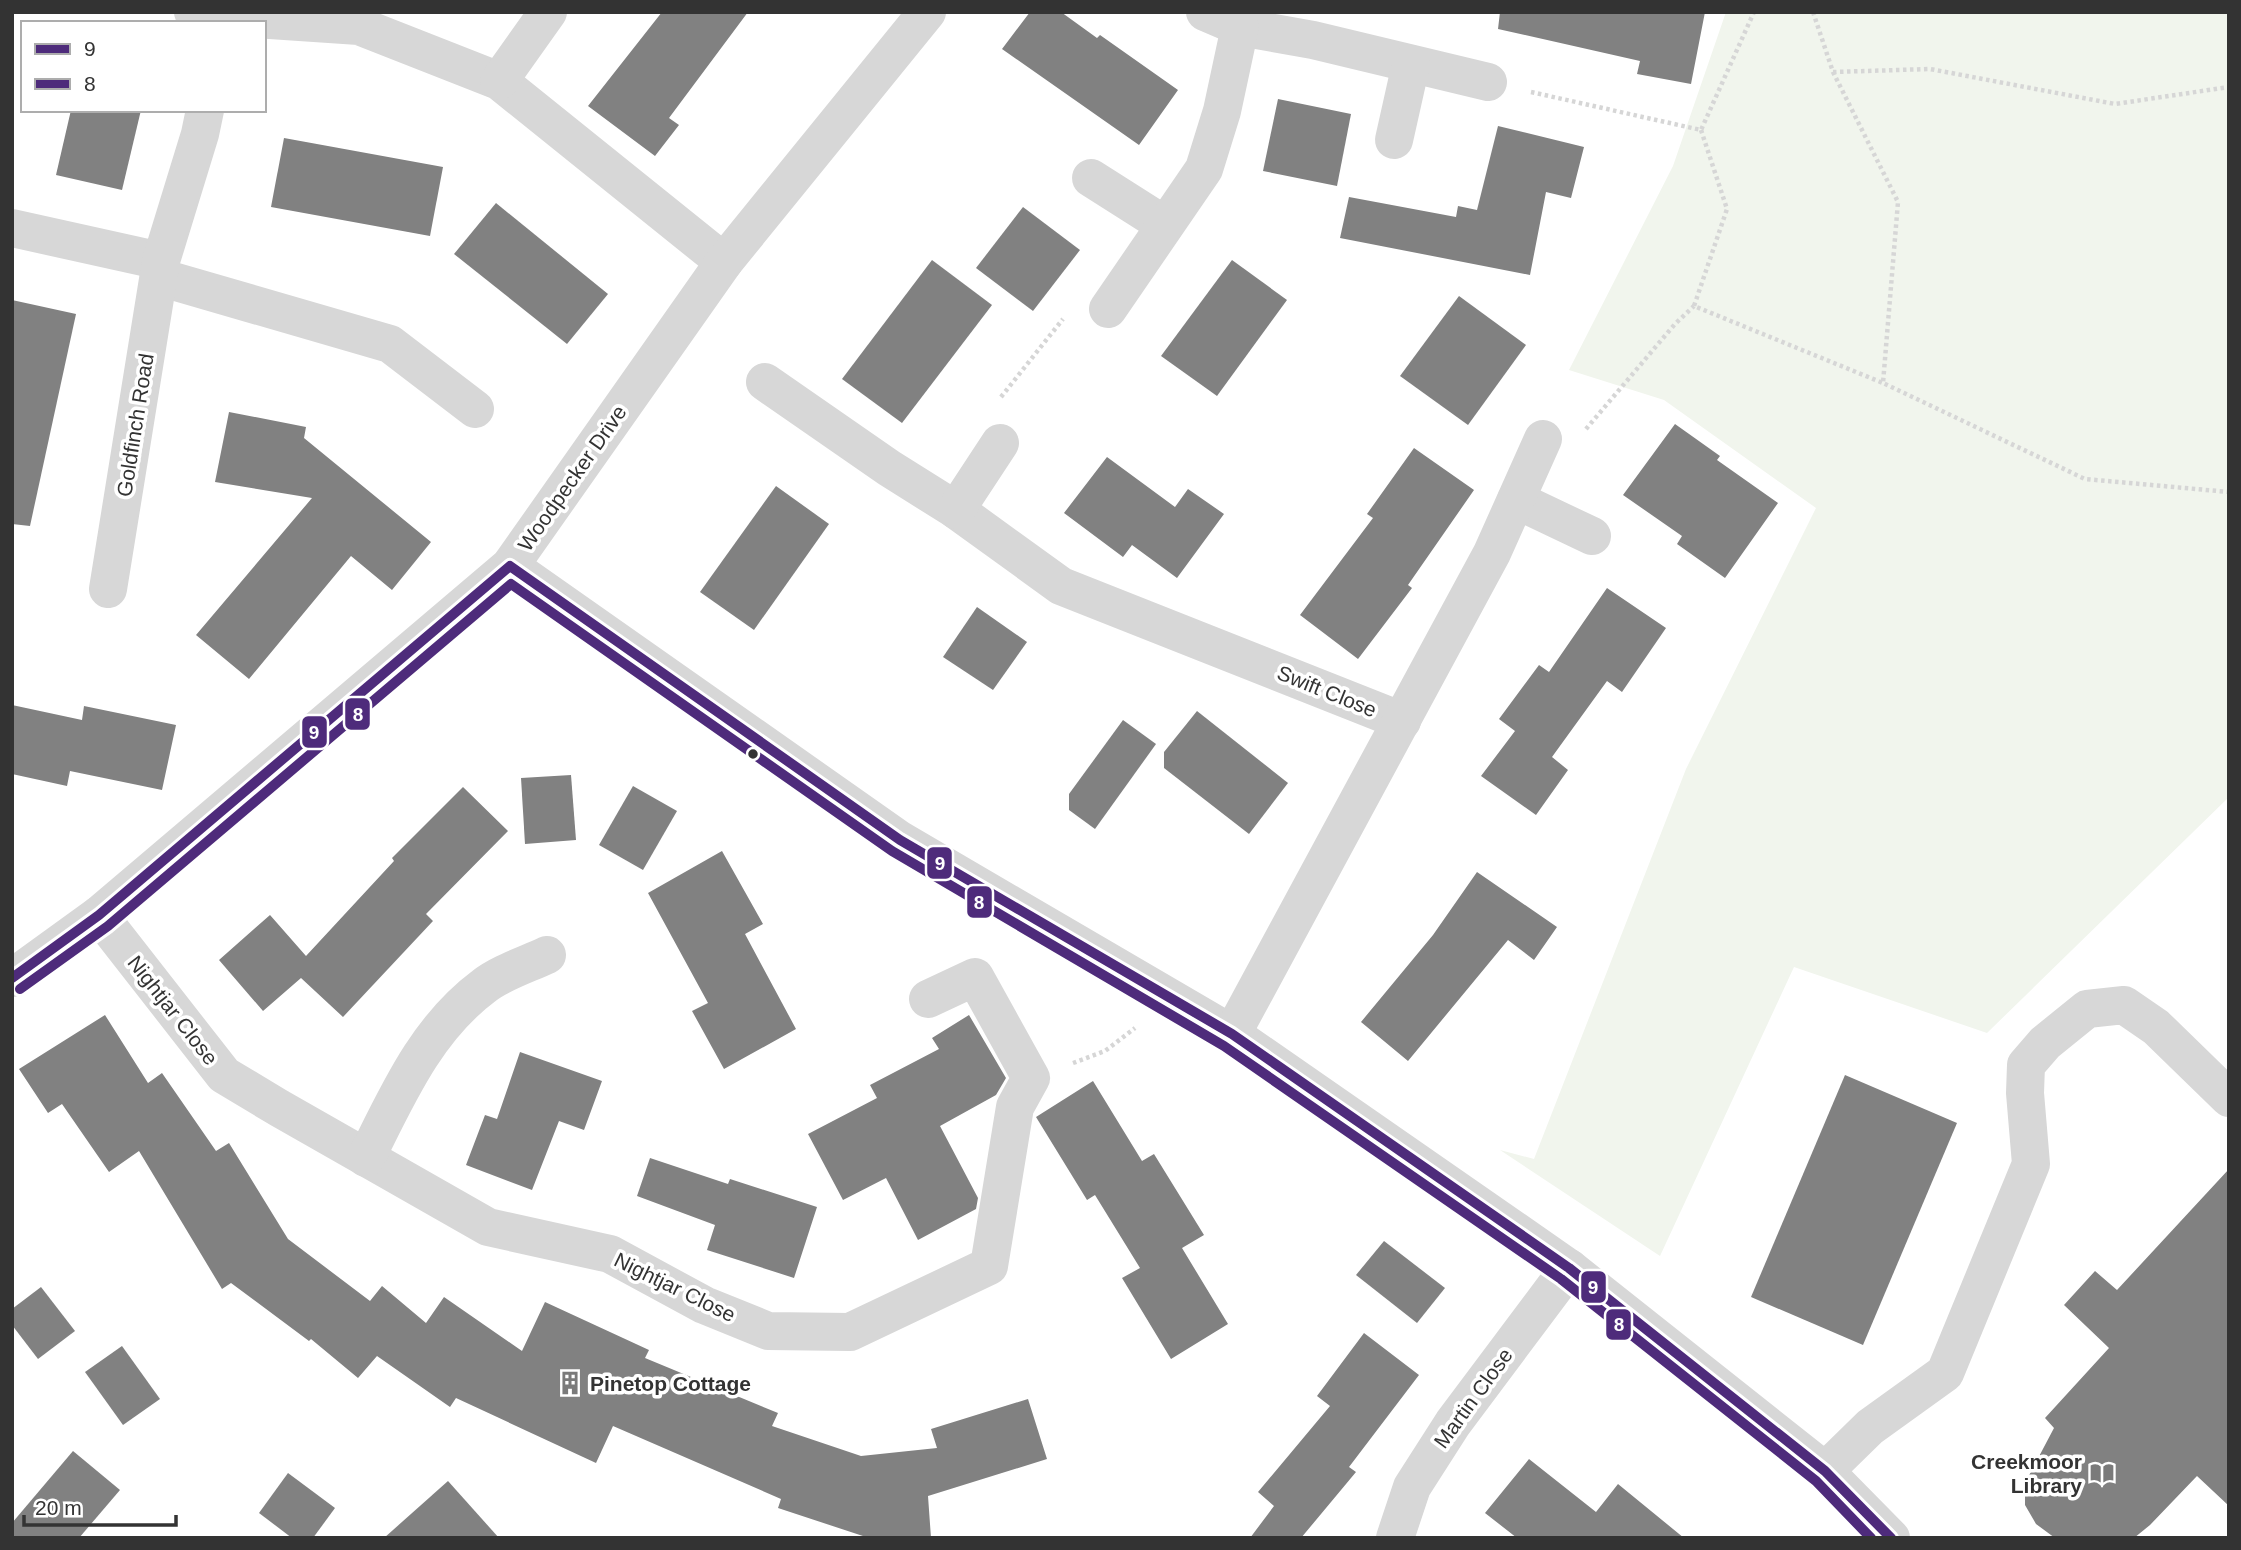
<svg xmlns="http://www.w3.org/2000/svg" width="2241" height="1550" font-family="Arial,sans-serif">
  <rect width="100%" height="100%" fill="#fff"/>
  <path fill="#f1f5ed" d="M 1726,12 L 2229,12 L 2229,797 L 1987,1033 L 1794,967 L 1660,1256 L 1500,1150 L 1534,1159 L 1686,769 L 1816,508 L 1664,400 L 1569,370 L 1673,166 Z"/>
  <g fill="#818181">
    <path d="M 662,12 L 748,12 L 669,118 L 679,125 L 655,156 L 588,106 Z"/>
    <path d="M 1030,12 L 1061,12 L 1097,38 L 1100,35 L 1178,90 L 1139,145 L 1002,49 Z"/>
    <path d="M 1500,12 L 1705,12 L 1691,84 L 1637,74 L 1640,61 L 1498,29 Z"/>
    <path d="M 1278,99 L 1351,114 L 1337,186 L 1263,171 Z"/>
    <path d="M 71,110 L 141,110 L 122,190 L 56,175 Z"/>
    <path d="M 1498,126 L 1584,147 L 1571,198 L 1546,192 L 1530,275 L 1340,238 L 1349,197 L 1456,217 L 1458,206 L 1477,210 Z"/>
    <path d="M 284,138 L 443,167 L 430,236 L 271,207 Z"/>
    <path d="M 496,203 L 608,294 L 567,344 L 454,254 Z"/>
    <path d="M 1023,207 L 1080,250 L 1033,311 L 976,268 Z"/>
    <path d="M 932,260 L 992,305 L 902,423 L 842,379 Z"/>
    <path d="M 1232,260 L 1287,300 L 1217,396 L 1161,356 Z"/>
    <path d="M 1459,296 L 1526,345 L 1468,425 L 1400,376 Z"/>
    <path d="M 12,300 L 76,314 L 30,526 L 12,524 Z"/>
    <path d="M 229,412 L 306,427 L 304,438 L 431,542 L 392,590 L 351,556 L 249,679 L 196,635 L 312,498 L 215,482 Z"/>
    <path d="M 1675,424 L 1720,456 L 1717,460 L 1778,503 L 1725,578 L 1677,544 L 1682,536 L 1623,495 Z"/>
    <path d="M 1414,448 L 1474,490 L 1408,585 L 1412,588 L 1358,659 L 1300,615 L 1373,518 L 1367,514 Z"/>
    <path d="M 1107,457 L 1175,507 L 1188,489 L 1224,514 L 1177,578 L 1132,545 L 1123,557 L 1064,513 Z"/>
    <path d="M 776,486 L 829,524 L 754,630 L 700,592 Z"/>
    <path d="M 1607,588 L 1666,628 L 1622,692 L 1607,681 L 1552,757 L 1568,770 L 1536,815 L 1481,776 L 1515,731 L 1499,719 L 1539,665 L 1549,672 Z"/>
    <path d="M 977,607 L 1027,642 L 993,690 L 943,657 Z"/>
    <path d="M 12,705 L 82,720 L 84,706 L 176,725 L 162,790 L 70,771 L 67,786 L 12,774 Z"/>
    <path d="M 1197,711 L 1288,783 L 1249,834 L 1164,768 L 1164,752 Z"/>
    <path d="M 1123,720 L 1156,744 L 1095,829 L 1069,810 L 1069,794 Z"/>
    <path d="M 571,775 L 576,840 L 525,844 L 521,778 Z"/>
    <path d="M 633,786 L 677,811 L 643,870 L 599,845 Z"/>
    <path d="M 463,787 L 508,831 L 426,914 L 433,921 L 343,1017 L 301,978 L 263,1011 L 219,960 L 270,915 L 306,956 L 394,861 L 392,858 Z"/>
    <path d="M 722,851 L 763,924 L 745,934 L 796,1029 L 724,1069 L 692,1011 L 708,1003 L 648,893 Z"/>
    <path d="M 1477,872 L 1557,927 L 1534,960 L 1508,940 L 1408,1061 L 1361,1022 L 1433,935 Z"/>
    <path d="M 105,1015 L 148,1083 L 162,1073 L 216,1151 L 229,1143 L 288,1239 L 370,1301 L 382,1286 L 426,1323 L 444,1297 L 522,1351 L 545,1302 L 649,1350 L 645,1358 L 778,1413 L 772,1426 L 861,1456 L 937,1448 L 931,1429 L 1028,1399 L 1047,1459 L 928,1496 L 931,1538 L 869,1538 L 778,1508 L 781,1499 L 613,1426 L 596,1463 L 456,1398 L 450,1407 L 377,1356 L 358,1378 L 311,1339 L 309,1341 L 231,1283 L 222,1289 L 139,1151 L 109,1172 L 62,1104 L 48,1113 L 19,1069 Z"/>
    <path d="M 969,1015 L 1006,1078 L 996,1095 L 940,1126 L 978,1198 L 976,1209 L 918,1240 L 886,1178 L 843,1200 L 808,1134 L 877,1098 L 870,1085 L 939,1049 L 932,1038 Z"/>
    <path d="M 520,1052 L 602,1081 L 584,1130 L 559,1121 L 532,1190 L 466,1165 L 485,1115 L 497,1119 Z"/>
    <path d="M 1845,1075 L 1957,1123 L 1863,1345 L 1751,1297 Z"/>
    <path d="M 1093,1081 L 1142,1161 L 1154,1154 L 1204,1235 L 1182,1248 L 1228,1324 L 1171,1359 L 1122,1278 L 1140,1268 L 1095,1195 L 1087,1200 L 1036,1117 Z"/>
    <path d="M 650,1158 L 728,1184 L 730,1179 L 817,1207 L 794,1278 L 707,1250 L 715,1225 L 637,1196 Z"/>
    <path d="M 2229,1169 L 2229,1506 L 2197,1476 L 2150,1525 L 2134,1538 L 2055,1538 L 2036,1524 L 2025,1505 L 2025,1483 L 2054,1428 L 2045,1418 L 2109,1348 L 2064,1305 L 2095,1271 L 2117,1290 Z"/>
    <path d="M 1384,1241 L 1445,1288 L 1417,1323 L 1356,1275 Z"/>
    <path d="M 41,1287 L 75,1331 L 38,1359 L 12,1325 L 12,1309 Z"/>
    <path d="M 1364,1333 L 1419,1375 L 1349,1467 L 1356,1472 L 1301,1538 L 1250,1538 L 1274,1506 L 1258,1492 L 1330,1406 L 1317,1396 Z"/>
    <path d="M 122,1346 L 160,1399 L 123,1425 L 85,1372 Z"/>
    <path d="M 73,1451 L 120,1490 L 79,1538 L 12,1538 L 12,1523 Z"/>
    <path d="M 1529,1459 L 1596,1512 L 1618,1484 L 1684,1538 L 1517,1538 L 1485,1513 Z"/>
    <path d="M 288,1473 L 335,1508 L 313,1538 L 292,1538 L 259,1513 Z"/>
    <path d="M 448,1481 L 499,1538 L 384,1538 Z"/>
  </g>
  <g fill="none" stroke-linecap="round" stroke-linejoin="round">
    <g stroke="#d6d6d6" stroke-width="4.5" stroke-dasharray="3.5 3.5" stroke-linecap="butt">
      <path d="M 1813,12 L 1833,72 L 1898,202 L 1883,383 L 2085,479 L 2229,492"/>
      <path d="M 1833,72 L 1930,69 L 2115,104 L 2229,87"/>
      <path d="M 1531,92 L 1701,130 L 1754,12"/>
      <path d="M 1701,130 L 1727,209 L 1694,306 L 1883,383"/>
      <path d="M 1001,397 L 1063,319"/>
      <path d="M 1586,429 L 1675,324 L 1694,306"/>
      <path d="M 1073,1063 L 1105,1051 L 1135,1028"/>
    </g>
    <g stroke="#d7d7d7" stroke-width="38">
      <path d="M 193,12 L 223,17 L 359,26 L 499,81 L 724,262"/>
      <path d="M 1205,12 L 1240,27 L 1313,40 L 1488,82"/>
      <path d="M 499,81 L 548,12"/>
      <path d="M 1394,140 L 1411,64"/>
      <path d="M 1091,178 L 1165,225"/>
      <path d="M 12,228 L 161,261"/>
      <path d="M 159,277 L 390,344 L 475,409"/>
      <path d="M 1108,309 L 1204,169 L 1222,111 L 1240,27"/>
      <path d="M 765,382 L 889,468 L 956,510 L 1061,586 L 1402,721"/>
      <path d="M 1516,500 L 1592,536"/>
      <path d="M 956,510 L 1000,443"/>
      <path d="M 510,566 L 900,840 L 1232,1034 L 1569,1268 L 1825,1471 L 1891,1538"/>
      <path d="M 108,589 L 161,261 L 200,134 L 205,110"/>
      <path d="M 99,915 L 224,1075 L 279,1108 L 488,1227 L 610,1254 L 704,1305 L 768,1331 L 850,1332 L 989,1266 L 1015,1107 L 1031,1078 L 975,977 L 928,999"/>
      <path d="M 12,978 L 99,915 L 510,566 L 724,262 L 927,12"/>
      <path d="M 1232,1034 L 1492,553 L 1543,439"/>
      <path d="M 366,1158 C 397,1096 426,1029 484,986 C 500,973 528,964 547,955"/>
      <path d="M 1825,1471 L 1870,1427 L 1945,1373 L 2031,1164 L 2025,1093 L 2026,1065 L 2045,1043 L 2087,1009 L 2124,1005 L 2156,1027 L 2229,1098"/>
      <path d="M 1395,1538 L 1412,1487 L 1453,1423 L 1569,1268"/>
    </g>
    <g stroke="#fff" stroke-width="16">
      <path id="bus-1" d="M 12,978 L 99,915 L 510,566 L 900,840 L 1232,1034 L 1569,1268 L 1825,1471 L 1891,1538"/>
    </g>
    <g stroke="#fff" stroke-width="16">
      <path id="bus-2" d="M 20,989 L 108,926 L 511,584 L 892,851 L 1224,1046 L 1561,1279 L 1816,1481 L 1871,1538"/>
    </g>
    <use href="#bus-1" stroke="#4e2b7b" stroke-width="10"/>
    <use href="#bus-2" stroke="#4e2b7b" stroke-width="10"/>
  </g>
  <defs>
    <g id="building-bare" transform="scale(1.89)"><path d="M-4-6H4V6H1V3H-1V6H-4ZM-2.5-4.3h1.7v1.8h-1.7ZM.8-4.3h1.7v1.8H.8ZM-2.5-1h1.7V.8h-1.7ZM.8-1h1.7V.8H.8Z" fill="#7a7a7a" stroke="#fff" stroke-width="2.5" paint-order="stroke"/></g>
    <g id="library-bare" transform="scale(1.89)"><path d="M-6-4Q-3-5.5-.7-3.5V5Q-3 3-6 4ZM6-4Q3-5.5 .7-3.5V5Q3 3 6 4Z" fill="#7a7a7a" stroke="#fff" stroke-width="2.5" paint-order="stroke"/></g>
  </defs>
  <g fill-rule="evenodd">
    <use href="#building-bare" x="570" y="1383"/>
    <use href="#library-bare" x="2102" y="1473"/>
  </g>
  <circle fill="#333" stroke="#fff" stroke-width="2.5" cx="753" cy="754" r="6"/>
  <g text-anchor="middle" dominant-baseline="central" stroke-width="7" stroke-linejoin="round" paint-order="stroke">
    <g font-size="21" fill="#333" stroke="#fff">
      <text transform="translate(135 425) rotate(-81)">Goldfinch Road</text>
      <text transform="translate(572 478) rotate(-55)">Woodpecker Drive</text>
      <text transform="translate(1327 691) rotate(22)">Swift Close</text>
      <text transform="translate(173 1010) rotate(52)">Nightjar Close</text>
      <text transform="translate(675 1287) rotate(26)">Nightjar Close</text>
      <text transform="translate(1473 1398) rotate(-54)">Martin Close</text>
    </g>
    <g font-size="21" font-weight="bold" fill="#333" stroke="#fff" text-anchor="start">
      <text x="590" y="1383">Pinetop Cottage</text>
      <text x="2082" y="1461" text-anchor="end">Creekmoor<tspan x="2082" dy="24">Library</tspan></text>
    </g>
  </g>
  <g stroke="#fff" stroke-width="2.5">
    <rect x="344" y="697" width="27" height="34" rx="7" fill="#4e2b7b"/>
    <rect x="301" y="715" width="27" height="34" rx="7" fill="#4e2b7b"/>
    <rect x="926" y="846" width="27" height="34" rx="7" fill="#4e2b7b"/>
    <rect x="966" y="885" width="27" height="34" rx="7" fill="#4e2b7b"/>
    <rect x="1580" y="1270" width="27" height="34" rx="7" fill="#4e2b7b"/>
    <rect x="1605" y="1308" width="27" height="33" rx="7" fill="#4e2b7b"/>
  </g>
  <g font-size="19" text-anchor="middle" font-weight="bold" fill="#fff">
    <text x="358" y="721">8</text>
    <text x="314" y="739">9</text>
    <text x="940" y="870">9</text>
    <text x="979" y="909">8</text>
    <text x="1593" y="1294">9</text>
    <text x="1619" y="1331">8</text>
  </g>
  <rect width="2241" height="1550" fill="none" stroke="#333333" stroke-width="28"/>
  <rect x="21" y="21" width="245" height="91" fill="#ffffff" stroke="#adadad" stroke-width="2"/>
  <rect x="35" y="44" width="35" height="10" fill="#4e2b7b" stroke="#adadad" stroke-width="2"/>
  <text x="84" y="56" font-size="21" fill="#333333">9</text>
  <rect x="35" y="79" width="35" height="10" fill="#4e2b7b" stroke="#adadad" stroke-width="2"/>
  <text x="84" y="91" font-size="21" fill="#333333">8</text>
  <path d="M24 1515v10h152v-10" fill="none" stroke="#333333" stroke-width="3.5"/>
  <text x="35" y="1515" font-size="21" fill="#333333" stroke="#ffffff" stroke-width="5" paint-order="stroke">20 m</text>
</svg>
